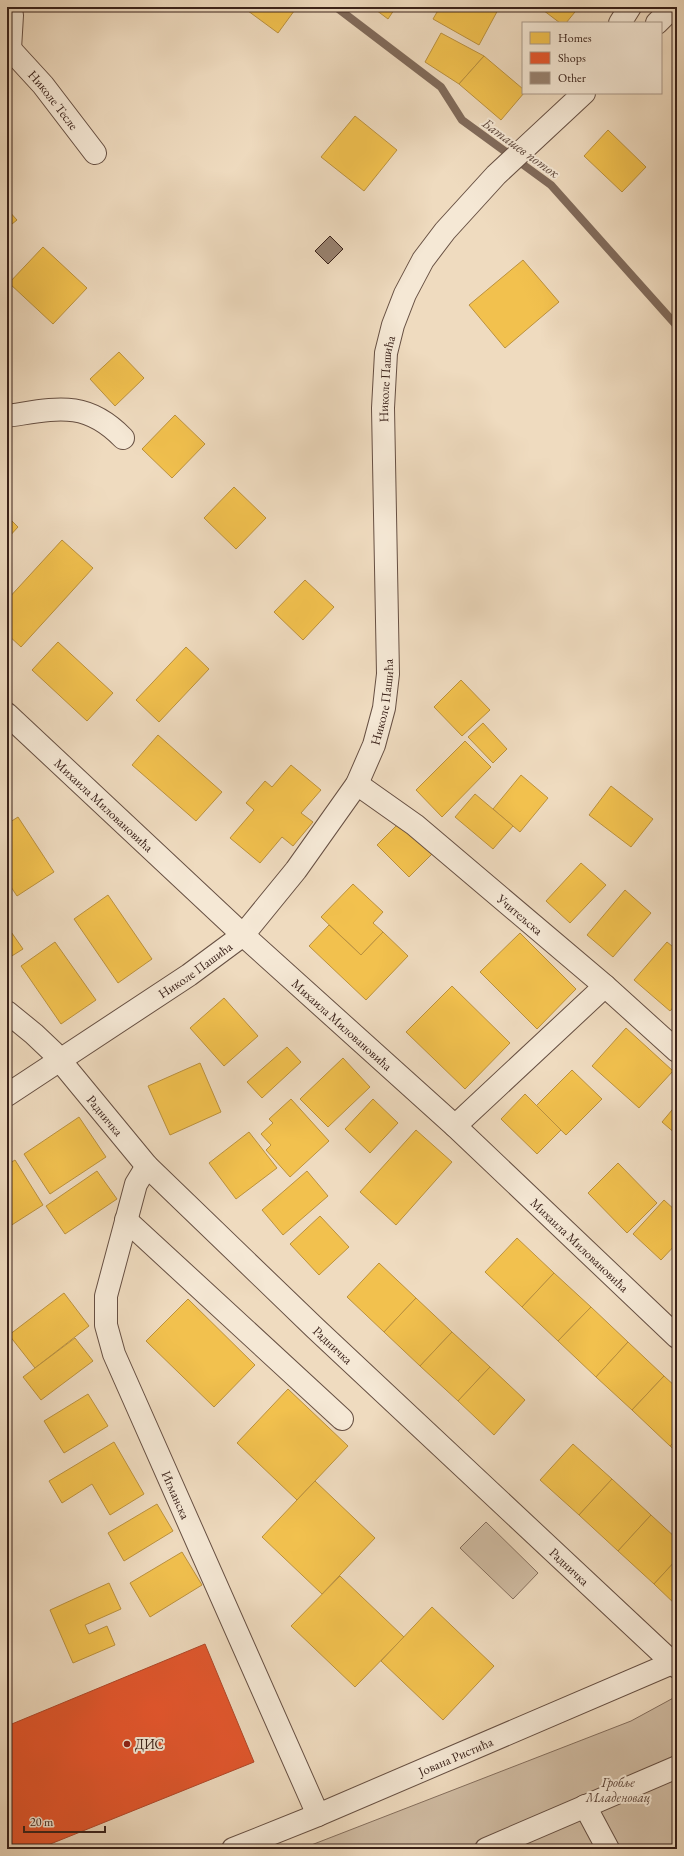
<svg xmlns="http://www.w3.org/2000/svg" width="684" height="1856" font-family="'EB Garamond',serif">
  <rect width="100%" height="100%" fill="#efdbbf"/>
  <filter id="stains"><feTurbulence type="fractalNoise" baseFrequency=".005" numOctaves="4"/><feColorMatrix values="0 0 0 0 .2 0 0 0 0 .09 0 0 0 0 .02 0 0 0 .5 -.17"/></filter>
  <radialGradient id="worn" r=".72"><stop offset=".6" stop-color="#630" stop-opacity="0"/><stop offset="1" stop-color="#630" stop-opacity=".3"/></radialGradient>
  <g fill="#d0bca3" stroke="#856f5e">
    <path d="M 486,1522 L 538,1573 L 513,1599 L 460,1548 Z"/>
    <path d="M 677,1696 L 677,1849 L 301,1849 L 631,1721 Z"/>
  </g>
  <g fill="#f2c14e" stroke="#bb913e">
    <path d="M 245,7 L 297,7 L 278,33 L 244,8 Z"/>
    <path d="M 372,7 L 396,7 L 388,19 Z"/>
    <path d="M 440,7 L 498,7 L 499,8 L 479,45 L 433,19 Z"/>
    <path d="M 539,7 L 579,7 L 566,23 L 560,23 Z"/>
    <path d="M 441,33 L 484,56 L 459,84 L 425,62 Z"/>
    <path d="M 484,56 L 523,89 L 524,93 L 501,120 L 459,84 Z"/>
    <path d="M 355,116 L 397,150 L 364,191 L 321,157 Z"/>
    <path d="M 608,130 L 646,167 L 622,192 L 584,156 Z"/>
    <path d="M 7,209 L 17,220 L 7,228 Z"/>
    <path d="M 43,247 L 87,288 L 53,324 L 9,283 Z"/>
    <path d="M 523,260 L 559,302 L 505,348 L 469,305 Z"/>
    <path d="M 119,352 L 144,378 L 115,406 L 90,379 Z"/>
    <path d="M 175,415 L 205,444 L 172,478 L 142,449 Z"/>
    <path d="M 234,487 L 266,518 L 236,549 L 204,518 Z"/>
    <path d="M 7,516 L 18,527 L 7,539 Z"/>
    <path d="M 62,540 L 93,568 L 21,647 L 7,634 L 7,600 Z"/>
    <path d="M 305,580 L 334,607 L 303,640 L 274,612 Z"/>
    <path d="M 58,642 L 113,693 L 87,721 L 32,670 Z"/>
    <path d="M 186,647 L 209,669 L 159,722 L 136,700 Z"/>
    <path d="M 461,680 L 490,710 L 462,736 L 434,707 Z"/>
    <path d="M 483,723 L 507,749 L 493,763 L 468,737 Z"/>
    <path d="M 158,735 L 222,792 L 196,821 L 132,765 Z"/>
    <path d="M 465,741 L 491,767 L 442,817 L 416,790 Z"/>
    <path d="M 291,765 L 321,790 L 301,813 L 313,822 L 293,846 L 282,837 L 260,863 L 230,838 L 254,810 L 246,803 L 265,781 L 272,787 Z"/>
    <path d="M 521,775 L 548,798 L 520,832 L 493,809 Z"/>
    <path d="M 611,786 L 653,819 L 631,847 L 589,815 Z"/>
    <path d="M 475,794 L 513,826 L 493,849 L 455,817 Z"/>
    <path d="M 18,817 L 54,872 L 17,896 L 7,881 L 7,824 Z"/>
    <path d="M 402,820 L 434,852 L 409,877 L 377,845 Z"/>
    <path d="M 581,863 L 606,885 L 570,923 L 546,901 Z"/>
    <path d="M 353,884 L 383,912 L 373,923 L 383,932 L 361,955 L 321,917 Z"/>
    <path d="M 625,890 L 651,913 L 613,957 L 587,935 Z"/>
    <path d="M 108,895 L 152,959 L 118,983 L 74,919 Z"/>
    <path d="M 329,925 L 361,955 L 383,932 L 408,956 L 366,1000 L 309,946 Z"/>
    <path d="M 7,926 L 23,949 L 7,959 Z"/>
    <path d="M 520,933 L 576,989 L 537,1029 L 480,972 Z"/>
    <path d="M 55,942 L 96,1000 L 61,1024 L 21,966 Z"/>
    <path d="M 667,942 L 677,950 L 677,1003 L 670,1011 L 634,980 Z"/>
    <path d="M 452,986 L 510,1043 L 465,1089 L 406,1032 Z"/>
    <path d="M 224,998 L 258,1036 L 224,1066 L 190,1028 Z"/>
    <path d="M 626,1028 L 673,1071 L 639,1108 L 592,1066 Z"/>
    <path d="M 287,1047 L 301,1062 L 262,1098 L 247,1082 Z"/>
    <path d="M 343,1058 L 370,1087 L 328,1127 L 300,1099 Z"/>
    <path d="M 200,1063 L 221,1112 L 170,1135 L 148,1086 Z"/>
    <path d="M 572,1070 L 602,1099 L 566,1135 L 536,1106 Z"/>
    <path d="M 525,1094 L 561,1130 L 537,1154 L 501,1119 Z"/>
    <path d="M 291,1099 L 329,1141 L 290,1177 L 266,1150 L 271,1145 L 261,1134 L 273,1123 L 269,1119 Z"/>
    <path d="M 373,1099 L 398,1123 L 370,1153 L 345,1129 Z"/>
    <path d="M 677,1104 L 677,1135 L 662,1122 Z"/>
    <path d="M 79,1117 L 106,1157 L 50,1194 L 24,1154 Z"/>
    <path d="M 416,1130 L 452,1162 L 396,1225 L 360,1192 Z"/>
    <path d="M 249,1132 L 277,1168 L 236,1199 L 209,1163 Z"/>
    <path d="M 15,1160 L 43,1205 L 7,1228 L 7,1165 Z"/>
    <path d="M 618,1163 L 657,1203 L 627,1233 L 588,1193 Z"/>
    <path d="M 97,1171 L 117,1199 L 65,1234 L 46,1206 Z"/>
    <path d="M 307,1171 L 328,1196 L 283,1235 L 262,1210 Z"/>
    <path d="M 664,1200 L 677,1212 L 677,1243 L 661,1260 L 633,1234 Z"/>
    <path d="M 320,1216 L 349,1247 L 319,1275 L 290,1244 Z"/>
    <path d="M 517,1238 L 554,1273 L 522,1307 L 485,1272 Z"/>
    <path d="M 379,1263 L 416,1298 L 384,1332 L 347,1297 Z"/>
    <path d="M 554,1273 L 591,1307 L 558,1341 L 522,1307 Z"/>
    <path d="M 64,1293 L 89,1326 L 35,1368 L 9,1335 Z"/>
    <path d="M 416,1298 L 452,1332 L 420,1366 L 384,1332 Z"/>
    <path d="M 188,1299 L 255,1365 L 214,1407 L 146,1341 Z"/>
    <path d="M 591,1307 L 628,1342 L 596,1377 L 558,1341 Z"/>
    <path d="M 452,1332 L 490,1367 L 458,1401 L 420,1366 Z"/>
    <path d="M 75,1338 L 93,1361 L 41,1400 L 23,1377 Z"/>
    <path d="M 628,1342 L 664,1376 L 632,1410 L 596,1377 Z"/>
    <path d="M 490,1367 L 525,1400 L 494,1435 L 458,1401 Z"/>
    <path d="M 664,1376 L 677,1388 L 677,1439 L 670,1446 L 632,1410 Z"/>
    <path d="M 288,1389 L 348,1446 L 297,1500 L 237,1443 Z"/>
    <path d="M 88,1394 L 108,1426 L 64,1453 L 44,1421 Z"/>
    <path d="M 677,1439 L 677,1452 L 670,1446 Z"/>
    <path d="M 114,1442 L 144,1494 L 110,1515 L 92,1484 L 62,1503 L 49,1481 Z"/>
    <path d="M 573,1444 L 612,1479 L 579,1515 L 540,1480 Z"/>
    <path d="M 612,1479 L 651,1515 L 618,1551 L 579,1515 Z"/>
    <path d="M 315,1481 L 375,1538 L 322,1594 L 262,1537 Z"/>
    <path d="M 157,1504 L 173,1531 L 124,1561 L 108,1533 Z"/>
    <path d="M 651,1515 L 677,1539 L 677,1559 L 654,1584 L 618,1551 Z"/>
    <path d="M 182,1552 L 202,1585 L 150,1617 L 130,1583 Z"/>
    <path d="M 677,1559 L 677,1606 L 654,1584 Z"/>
    <path d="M 340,1576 L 404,1637 L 355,1687 L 291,1626 Z"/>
    <path d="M 109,1583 L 121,1609 L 85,1625 L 89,1634 L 107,1626 L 115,1645 L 73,1663 L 50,1610 Z"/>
    <path d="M 432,1607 L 494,1666 L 443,1720 L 381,1661 Z"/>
  </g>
  <path fill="#e4572e" stroke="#b14728" d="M 205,1644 L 254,1762 L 38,1849 L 7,1849 L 7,1726 Z"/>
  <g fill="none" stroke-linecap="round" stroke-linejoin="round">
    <path stroke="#816b5b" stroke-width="8" d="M 336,7 L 441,87 L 462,120 L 551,185 L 677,326"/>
  </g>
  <path fill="#988270" stroke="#3a221a" d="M 330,236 L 343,249 L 328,264 L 315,251 Z"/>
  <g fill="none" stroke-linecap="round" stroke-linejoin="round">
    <g stroke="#675043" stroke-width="24">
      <g id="minor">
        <path d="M 620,23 L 630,7"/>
        <path d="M 657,23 L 673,7"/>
        <path id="s1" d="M 10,49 L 43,85 L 95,153"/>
        <path d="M 7,53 L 10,49 L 12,15 L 8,7"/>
        <path d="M 7,416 C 55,409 85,399 123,438"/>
        <path id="s2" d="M 7,714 L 243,935 L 455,1126 L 677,1337"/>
        <path id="s3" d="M 357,784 L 415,825 L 605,986 L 677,1051"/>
        <path id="s4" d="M 7,1012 L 34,1034 L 53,1052 L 147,1166 L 315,1328 L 677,1667"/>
        <path id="s5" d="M 7,1095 L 189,975 L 243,935 L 296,870 L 357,784 L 374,745 L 384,708 L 388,674 L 383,408 L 386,353 L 393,325 L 405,294 L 423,260 L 445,231 L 496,175 L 584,93"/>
        <path d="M 455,1126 L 605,986"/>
        <path id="s6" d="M 147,1166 L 136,1184 L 106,1296 L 106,1325 L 114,1354 L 318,1815"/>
        <path d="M 126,1220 L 342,1419"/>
        <path d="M 585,1806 L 608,1849"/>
        <path id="s7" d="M 233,1849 L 318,1815 L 677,1661"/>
        <path d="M 486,1849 L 677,1767"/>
      </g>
    </g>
    <use href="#minor" stroke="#f5e8d5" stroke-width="22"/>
  </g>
  <circle fill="#8f2418" stroke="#f5e8d5" stroke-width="1.5" cx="127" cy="1744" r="4"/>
  <g text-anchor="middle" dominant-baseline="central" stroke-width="4" stroke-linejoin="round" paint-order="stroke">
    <g font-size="13" fill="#3a221a" stroke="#f5e8d5">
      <text stroke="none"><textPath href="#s1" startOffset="67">Николе Тесле</textPath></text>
      <text stroke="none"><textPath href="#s5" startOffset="885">Николе Пашића</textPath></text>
      <text stroke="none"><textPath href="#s5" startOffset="561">Николе Пашића</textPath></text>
      <text stroke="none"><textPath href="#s2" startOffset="133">Михаила Миловановића</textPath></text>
      <text stroke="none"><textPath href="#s3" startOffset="209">Учитељска</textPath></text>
      <text stroke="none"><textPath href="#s5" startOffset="226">Николе Пашића</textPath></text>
      <text stroke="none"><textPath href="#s2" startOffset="457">Михаила Миловановића</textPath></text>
      <text stroke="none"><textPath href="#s4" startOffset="143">Радничка</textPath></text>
      <text stroke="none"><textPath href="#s2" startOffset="781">Михаила Миловановића</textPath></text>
      <text stroke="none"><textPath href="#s4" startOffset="467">Радничка</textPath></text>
      <text stroke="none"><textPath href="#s6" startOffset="350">Игманска</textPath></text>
      <text stroke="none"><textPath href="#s4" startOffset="791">Радничка</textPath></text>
      <text stroke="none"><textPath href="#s7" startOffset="241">Јована Ристића</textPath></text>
    </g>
    <g font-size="13" fill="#3a221a" stroke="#f5e8d5" text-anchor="start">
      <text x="135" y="1744">ДИС</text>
    </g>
    <g font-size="13" font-style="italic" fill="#60483c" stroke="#f5e8d5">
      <text x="618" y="1782">Гробље<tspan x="618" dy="15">Младеновац</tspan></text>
    </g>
    <g font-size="14" font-style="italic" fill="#5e473b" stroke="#f5e8d5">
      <text transform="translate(521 148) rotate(36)">Баташев поток</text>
    </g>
  </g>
  <rect width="684" height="1856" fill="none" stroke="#efdbbf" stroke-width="24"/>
  <rect x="8" y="8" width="668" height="1840" fill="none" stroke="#3a221a" stroke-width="2"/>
  <rect x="12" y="12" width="660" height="1832" fill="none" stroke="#3a221a"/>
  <rect x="522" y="22" width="140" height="72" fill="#f5e8d5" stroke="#aa998a"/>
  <rect x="530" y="32" width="20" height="12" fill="#f2c14e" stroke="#aa998a"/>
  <text x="558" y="42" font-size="12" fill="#3a221a">Homes</text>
  <rect x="530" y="52" width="20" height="12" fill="#e4572e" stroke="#aa998a"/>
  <text x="558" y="62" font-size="12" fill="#3a221a">Shops</text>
  <rect x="530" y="72" width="20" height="12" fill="#988270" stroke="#aa998a"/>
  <text x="558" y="82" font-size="12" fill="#3a221a">Other</text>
  <path d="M24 1826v6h81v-6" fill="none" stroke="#3a221a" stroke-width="2"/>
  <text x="30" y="1826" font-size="12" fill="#3a221a" stroke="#f5e8d5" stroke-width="3" paint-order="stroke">20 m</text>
  <rect width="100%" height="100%" filter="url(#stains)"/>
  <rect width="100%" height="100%" fill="url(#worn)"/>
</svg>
